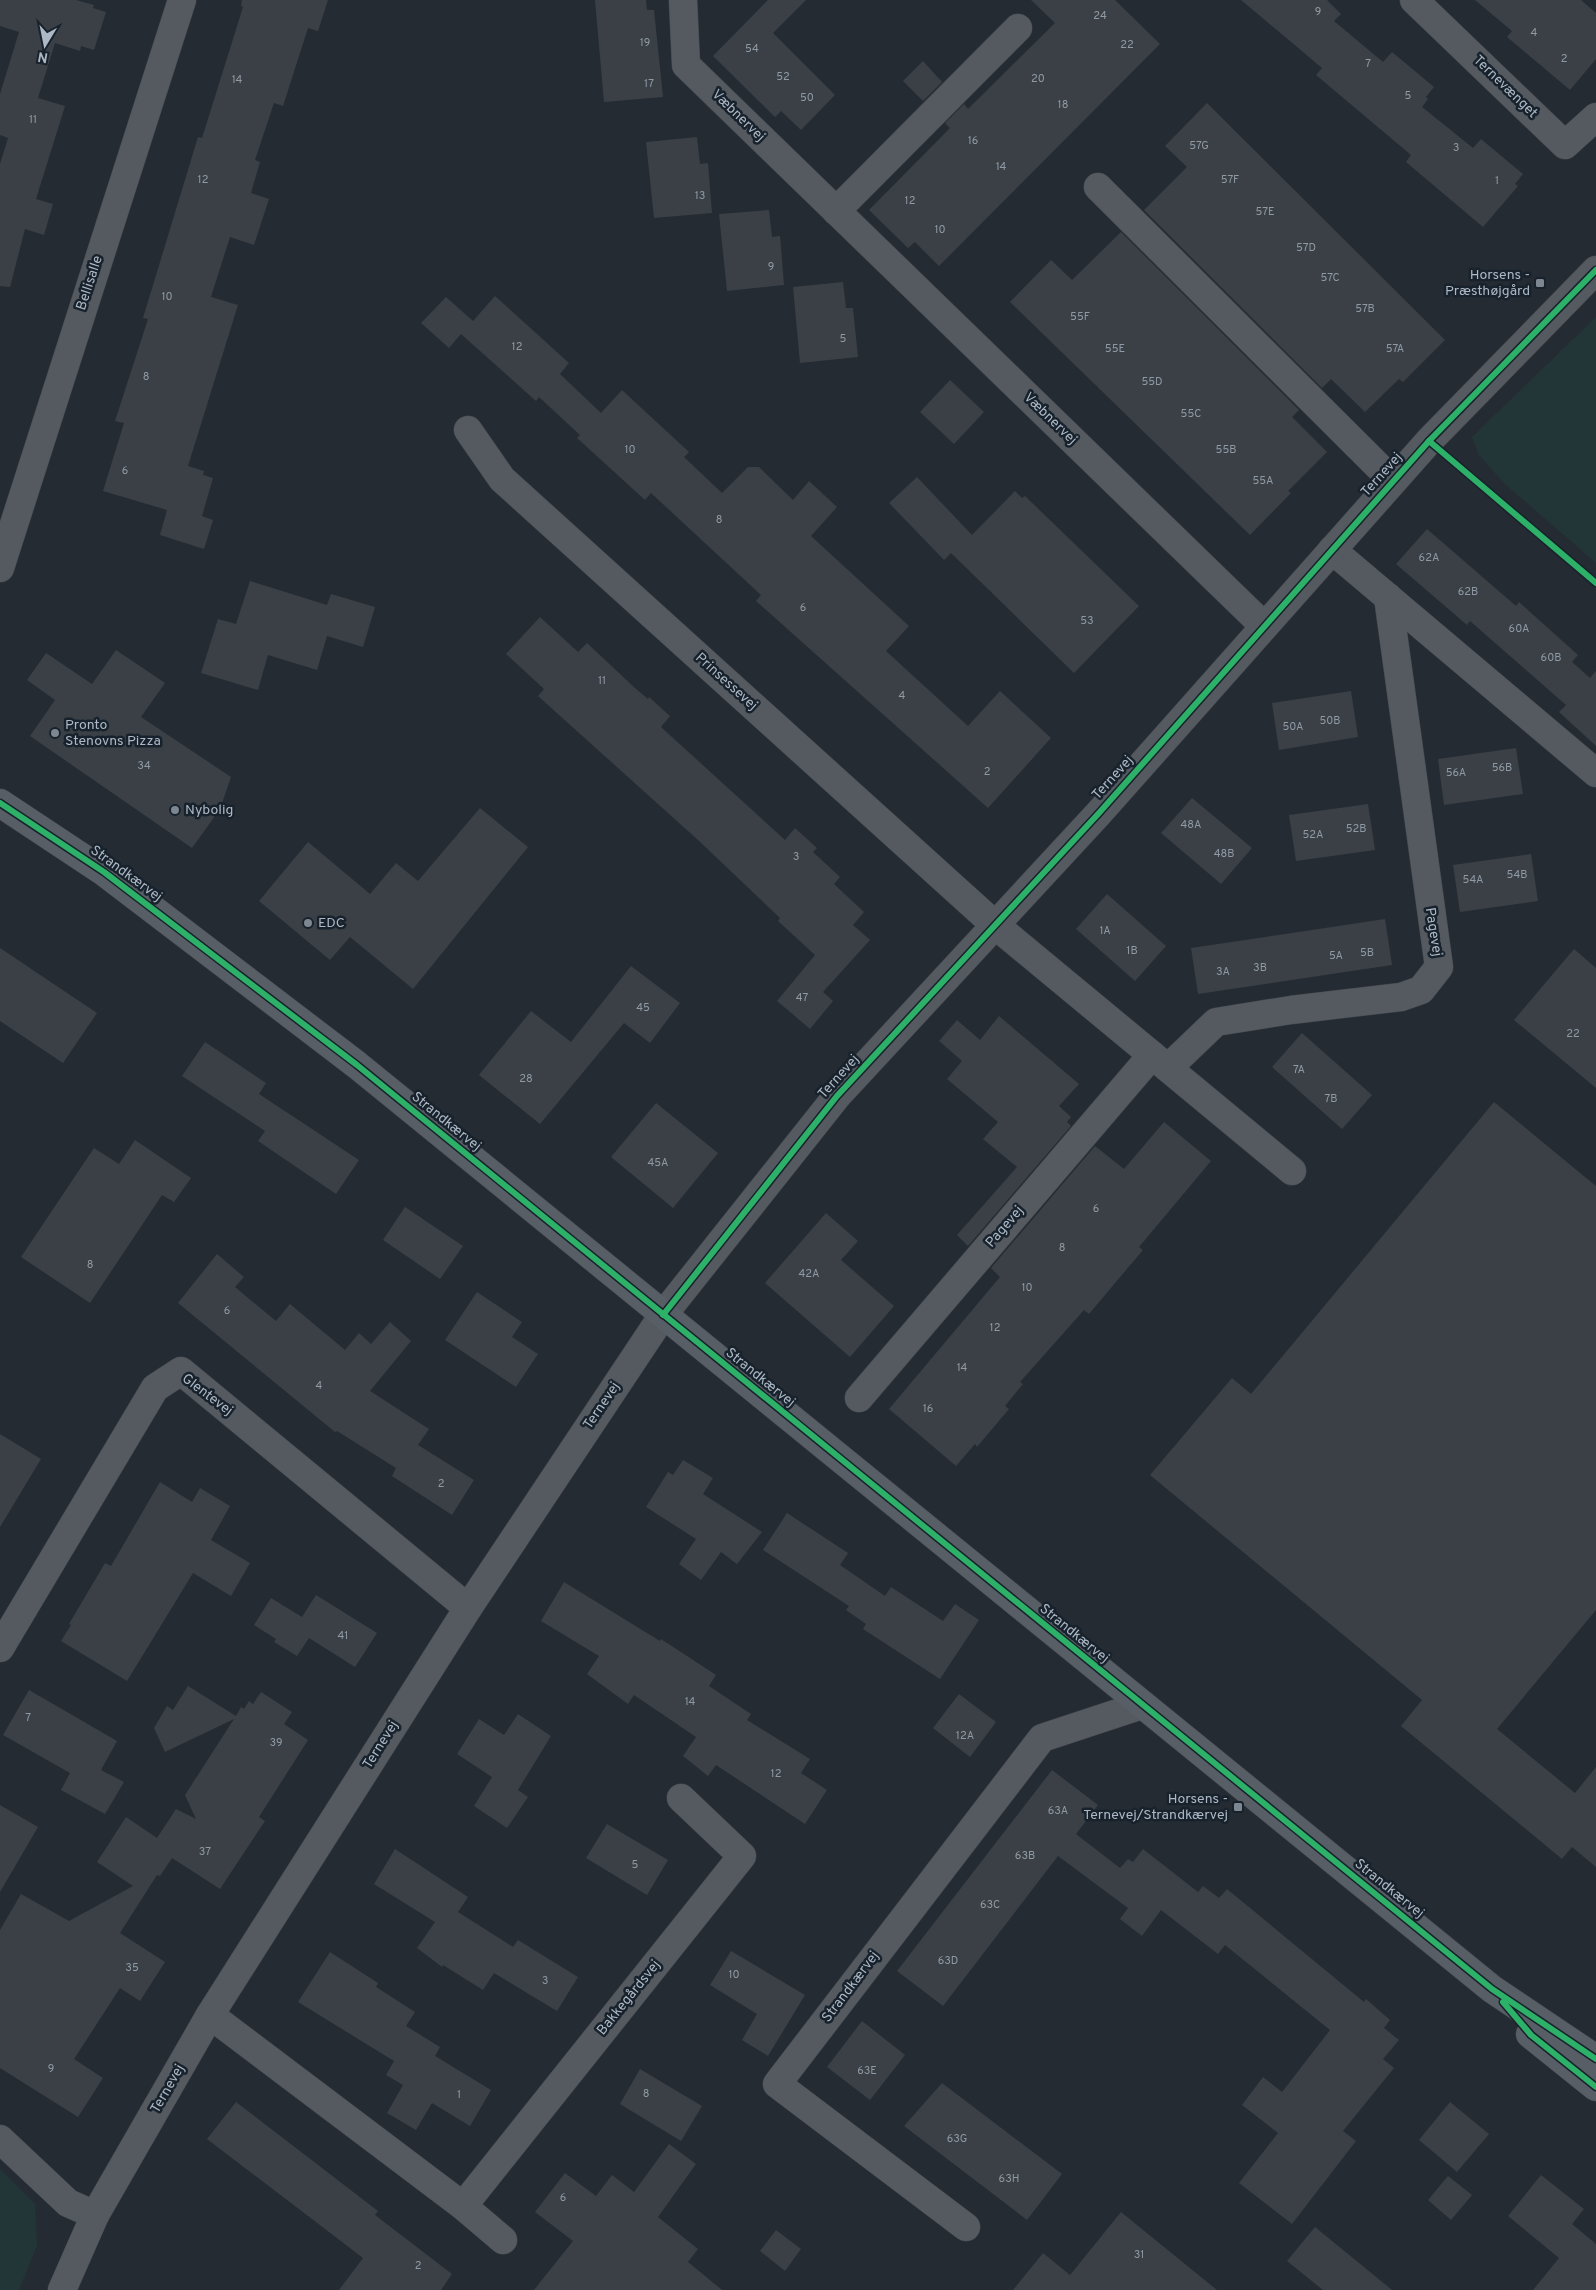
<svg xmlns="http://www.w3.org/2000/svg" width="1596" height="2290" font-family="Overpass,sans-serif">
  <rect width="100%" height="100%" fill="#252b32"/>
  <g fill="#223638">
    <path d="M 1596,317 L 1596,563 L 1504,483 L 1479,455 L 1472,437 Z"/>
    <path d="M 0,2169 L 35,2204 L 37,2245 L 19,2290 L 0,2290 Z"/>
  </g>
  <g fill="#3a4046">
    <path d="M 0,0 L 76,0 L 94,5 L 93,8 L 106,12 L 94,50 L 81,46 L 80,51 L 55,43 L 38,98 L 65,106 L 36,199 L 53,204 L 44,235 L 25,229 L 10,287 L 0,286 L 0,164 L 8,138 L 0,135 L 0,94 L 19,32 L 0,26 Z"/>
    <path d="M 242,0 L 328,0 L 318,31 L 308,28 L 283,106 L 274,103 L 255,160 L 260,162 L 251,193 L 269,199 L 254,245 L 230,237 L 211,297 L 238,305 L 188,466 L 204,471 L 203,475 L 213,478 L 202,516 L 213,520 L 204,549 L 160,535 L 167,510 L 103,491 L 124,423 L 115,421 L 148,319 L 143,318 L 198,137 L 202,138 L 243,7 L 241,6 Z"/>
    <path d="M 595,0 L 646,0 L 647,10 L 654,10 L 663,97 L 604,102 Z"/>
    <path d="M 768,0 L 806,0 L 773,33 L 835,95 L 801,130 L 781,111 L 775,117 L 713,56 Z"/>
    <path d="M 1031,0 L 1115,0 L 1160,44 L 939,266 L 915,242 L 908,248 L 869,210 L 950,128 L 945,123 L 964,104 L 968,109 L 1055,23 Z"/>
    <path d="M 1241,0 L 1327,0 L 1341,14 L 1334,21 L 1383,62 L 1392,52 L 1434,87 L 1426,97 L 1428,99 L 1422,107 L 1473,148 L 1481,139 L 1523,174 L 1515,184 L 1518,186 L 1483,227 L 1406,162 L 1411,155 L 1316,75 L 1322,68 Z"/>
    <path d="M 1475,0 L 1581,0 L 1596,13 L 1596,59 L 1570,90 L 1507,37 L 1512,31 Z"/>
    <path d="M 923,61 L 942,82 L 923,101 L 903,81 Z"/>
    <path d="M 1207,103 L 1445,340 L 1403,382 L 1399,379 L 1365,412 L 1331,379 L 1322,388 L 1144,210 L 1187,167 L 1165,146 Z"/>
    <path d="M 697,137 L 700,164 L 708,163 L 712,213 L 654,218 L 646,142 Z"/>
    <path d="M 769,210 L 772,237 L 780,236 L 784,285 L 727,291 L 719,214 Z"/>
    <path d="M 1121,232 L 1299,410 L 1292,417 L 1327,452 L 1288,491 L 1291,493 L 1250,535 L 1010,302 L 1051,260 L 1072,280 Z"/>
    <path d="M 843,282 L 846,308 L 853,308 L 858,357 L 800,363 L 793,287 Z"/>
    <path d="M 495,296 L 569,363 L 560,374 L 601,413 L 622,390 L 689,452 L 684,457 L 722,493 L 748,467 L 759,467 L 793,500 L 809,481 L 837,507 L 811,536 L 909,626 L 886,651 L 968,726 L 1000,691 L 1051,738 L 988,808 L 756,601 L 761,595 L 651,493 L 645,500 L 577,438 L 580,435 L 539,397 L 536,401 L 461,334 L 449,348 L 421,323 L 446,297 L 473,321 Z"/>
    <path d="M 950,380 L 984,412 L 954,444 L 920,412 Z"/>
    <path d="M 917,477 L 972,535 L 1015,491 L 1022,498 L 1025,496 L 1139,606 L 1074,673 L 951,553 L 944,560 L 889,503 Z"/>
    <path d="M 1427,529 L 1516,606 L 1519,602 L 1578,655 L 1572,662 L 1590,678 L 1596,671 L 1596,746 L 1559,712 L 1566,705 L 1470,621 L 1467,625 L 1396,564 Z"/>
    <path d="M 250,581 L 327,605 L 331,594 L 375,607 L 363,647 L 327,636 L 317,670 L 268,655 L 258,690 L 201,673 L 218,619 L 236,624 Z"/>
    <path d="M 540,617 L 578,652 L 587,643 L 635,688 L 648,699 L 649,697 L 670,716 L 661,727 L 785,840 L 795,828 L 817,848 L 813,852 L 840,877 L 834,884 L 864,912 L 853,925 L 870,940 L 823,992 L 833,1001 L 810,1029 L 777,1001 L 815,955 L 778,921 L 780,918 L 698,840 L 538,696 L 544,689 L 506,654 Z"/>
    <path d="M 116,650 L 165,683 L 141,717 L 231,777 L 220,809 L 192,848 L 30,736 L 55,700 L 27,680 L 46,653 L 92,684 Z"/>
    <path d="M 1351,691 L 1358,737 L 1279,750 L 1272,703 Z"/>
    <path d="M 1516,748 L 1523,794 L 1444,805 L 1438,759 Z"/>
    <path d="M 1192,798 L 1252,848 L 1221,884 L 1161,833 Z"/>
    <path d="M 1368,804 L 1375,850 L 1296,861 L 1289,815 Z"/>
    <path d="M 480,808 L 528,847 L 413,989 L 350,937 L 330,960 L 259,901 L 308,842 L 370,894 L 396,863 L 418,881 Z"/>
    <path d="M 1531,854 L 1538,901 L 1460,912 L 1453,865 Z"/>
    <path d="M 1107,894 L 1166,946 L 1135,981 L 1076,929 Z"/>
    <path d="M 1385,919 L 1392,965 L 1198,994 L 1191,948 Z"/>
    <path d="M 0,948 L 97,1013 L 63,1063 L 0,1021 Z"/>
    <path d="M 1574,949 L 1596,968 L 1596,1088 L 1514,1020 Z"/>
    <path d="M 631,966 L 680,1003 L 650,1043 L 624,1023 L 540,1124 L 479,1075 L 531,1011 L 571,1042 Z"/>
    <path d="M 999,1016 L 1079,1084 L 1059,1106 L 1071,1117 L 1067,1122 L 1071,1126 L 968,1246 L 957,1235 L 1017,1167 L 983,1139 L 998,1122 L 947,1079 L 962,1061 L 939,1041 L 957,1020 L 980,1040 Z"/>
    <path d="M 1302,1033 L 1372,1095 L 1342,1129 L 1272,1067 Z"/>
    <path d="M 205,1042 L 266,1083 L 259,1094 L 359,1160 L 336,1194 L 258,1141 L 265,1131 L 182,1076 Z"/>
    <path d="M 1494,1102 L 1596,1186 L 1596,1610 L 1497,1729 L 1575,1793 L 1596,1767 L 1596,1867 L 1572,1847 L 1562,1859 L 1401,1726 L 1422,1700 L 1150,1475 L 1232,1378 L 1251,1394 Z"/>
    <path d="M 656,1103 L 718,1153 L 673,1208 L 611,1157 Z"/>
    <path d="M 1164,1122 L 1211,1161 L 1139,1247 L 1143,1250 L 1089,1314 L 1084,1310 L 1020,1382 L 1023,1384 L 1005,1406 L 1009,1409 L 977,1447 L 975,1444 L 956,1466 L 889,1409 L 1000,1277 L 991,1268 L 1095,1146 L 1124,1169 Z"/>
    <path d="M 135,1140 L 191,1178 L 174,1202 L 162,1195 L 90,1303 L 21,1257 L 94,1148 L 119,1164 Z"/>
    <path d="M 405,1207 L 463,1246 L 440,1279 L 383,1240 Z"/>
    <path d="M 826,1213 L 858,1241 L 841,1260 L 894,1306 L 850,1357 L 765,1283 Z"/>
    <path d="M 217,1254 L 244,1277 L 235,1287 L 276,1321 L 290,1304 L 345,1350 L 359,1333 L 371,1344 L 390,1322 L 411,1341 L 370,1391 L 429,1429 L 418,1445 L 474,1480 L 452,1515 L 392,1476 L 396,1468 L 337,1431 L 335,1432 L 178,1303 Z"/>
    <path d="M 477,1292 L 522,1322 L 512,1337 L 538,1354 L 516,1387 L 445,1340 Z"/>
    <path d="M 0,1434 L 41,1459 L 0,1527 Z"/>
    <path d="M 683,1460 L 713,1478 L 703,1494 L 762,1532 L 737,1564 L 721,1552 L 701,1580 L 679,1564 L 696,1539 L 646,1507 L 668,1472 L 673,1475 Z"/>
    <path d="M 160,1482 L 192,1502 L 200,1488 L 230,1506 L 211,1540 L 250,1563 L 231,1596 L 193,1573 L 127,1681 L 61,1641 L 71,1625 L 69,1624 L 105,1563 L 111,1566 Z"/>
    <path d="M 787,1513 L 848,1553 L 840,1565 L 885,1596 L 891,1587 L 943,1621 L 955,1604 L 979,1620 L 940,1679 L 863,1629 L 866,1624 L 846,1610 L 849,1606 L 763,1550 Z"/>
    <path d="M 564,1582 L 660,1641 L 661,1639 L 716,1675 L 709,1686 L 751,1714 L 747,1720 L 810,1759 L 801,1773 L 827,1790 L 805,1824 L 716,1765 L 708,1776 L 683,1756 L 696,1737 L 634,1695 L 628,1704 L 587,1674 L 599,1656 L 541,1621 Z"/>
    <path d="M 316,1595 L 377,1633 L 355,1667 L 309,1638 L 297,1656 L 274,1642 L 276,1639 L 254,1625 L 271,1598 L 302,1617 Z"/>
    <path d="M 188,1686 L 236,1716 L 241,1707 L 244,1709 L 249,1701 L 253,1704 L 261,1692 L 292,1712 L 284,1724 L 308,1740 L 259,1817 L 265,1821 L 220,1889 L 172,1858 L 160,1876 L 157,1875 L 120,1933 L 165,1962 L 140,2001 L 120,1988 L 74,2059 L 103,2078 L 78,2117 L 0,2068 L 0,1930 L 21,1894 L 69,1921 L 133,1886 L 97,1862 L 126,1817 L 157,1838 L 176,1809 L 196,1819 L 185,1795 L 234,1719 L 165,1752 L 154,1728 L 167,1706 L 173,1710 Z"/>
    <path d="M 29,1690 L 117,1741 L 101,1770 L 124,1782 L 105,1814 L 61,1790 L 70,1773 L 3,1735 Z"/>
    <path d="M 959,1694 L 996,1722 L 970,1757 L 933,1728 Z"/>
    <path d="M 518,1714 L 551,1736 L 518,1790 L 528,1797 L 507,1828 L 474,1806 L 492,1777 L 457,1754 L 479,1719 L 504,1735 Z"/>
    <path d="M 1052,1770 L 1098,1805 L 1076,1834 L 1120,1868 L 1128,1859 L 1133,1862 L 1143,1849 L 1198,1892 L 1203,1886 L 1219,1898 L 1227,1889 L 1364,2002 L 1366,1999 L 1390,2020 L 1384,2028 L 1399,2040 L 1383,2059 L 1394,2068 L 1343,2131 L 1356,2141 L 1292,2224 L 1239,2183 L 1278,2133 L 1242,2105 L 1263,2077 L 1282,2092 L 1330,2030 L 1225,1945 L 1218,1954 L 1161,1910 L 1142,1936 L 1120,1919 L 1128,1908 L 1058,1856 L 943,2006 L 897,1971 Z"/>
    <path d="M 0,1805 L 38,1827 L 0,1892 Z"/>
    <path d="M 607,1824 L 668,1860 L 647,1895 L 586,1858 Z"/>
    <path d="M 395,1849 L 468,1897 L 458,1912 L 513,1947 L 518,1940 L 578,1977 L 557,2011 L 494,1973 L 483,1990 L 443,1965 L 442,1967 L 417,1948 L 435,1922 L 374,1884 Z"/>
    <path d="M 731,1951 L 805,1995 L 768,2056 L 742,2040 L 757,2014 L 710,1985 Z"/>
    <path d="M 330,1952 L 378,1983 L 376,1987 L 415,2012 L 406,2026 L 440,2047 L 435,2056 L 491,2090 L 470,2126 L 432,2103 L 416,2130 L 387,2113 L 403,2085 L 386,2075 L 394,2061 L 298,2002 Z"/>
    <path d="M 862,2021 L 905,2055 L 870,2100 L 827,2067 Z"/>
    <path d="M 640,2069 L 702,2106 L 681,2141 L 620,2104 Z"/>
    <path d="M 942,2083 L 1062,2174 L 1027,2220 L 904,2126 Z"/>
    <path d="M 236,2102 L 378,2211 L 375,2215 L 452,2274 L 441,2290 L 339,2290 L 363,2258 L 207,2139 Z"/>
    <path d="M 1450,2102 L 1489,2134 L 1457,2172 L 1419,2140 Z"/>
    <path d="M 669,2144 L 696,2164 L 658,2217 L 698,2249 L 688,2262 L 722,2290 L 534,2290 L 573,2241 L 535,2212 L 565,2173 L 596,2196 L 612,2175 L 634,2192 Z"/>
    <path d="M 1541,2175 L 1584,2209 L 1572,2224 L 1596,2244 L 1596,2290 L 1533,2290 L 1559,2258 L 1508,2216 Z"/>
    <path d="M 1448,2176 L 1472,2195 L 1451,2220 L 1428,2200 Z"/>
    <path d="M 1121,2212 L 1217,2290 L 1013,2290 L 1043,2253 L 1070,2275 Z"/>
    <path d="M 1315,2227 L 1392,2290 L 1323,2290 L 1287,2261 Z"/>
    <path d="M 776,2230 L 801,2249 L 785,2271 L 760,2251 Z"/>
  </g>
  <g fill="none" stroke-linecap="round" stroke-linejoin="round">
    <g stroke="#42474d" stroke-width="29">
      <g id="minor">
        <path d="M 683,0 L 686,65 L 1264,626"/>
        <path d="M 1414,0 L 1565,145 L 1596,117"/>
        <path d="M 1098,187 L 1393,481"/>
        <path d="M 836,211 L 1018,28"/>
        <path d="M 468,430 L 502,479 L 995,925 L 1292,1171"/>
        <path d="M 1332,550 L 1596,773"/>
        <path d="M 0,568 L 182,0"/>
        <path d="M 1168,1068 L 1216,1022 L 1291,1010 L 1401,997 L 1421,990 L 1439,967 L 1388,597"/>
        <path d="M 859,1398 L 1152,1055"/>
        <path d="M 0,1648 L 155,1388 L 181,1371 L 468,1608"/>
        <path d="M 210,2015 L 463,2206 L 503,2240"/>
        <path d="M 0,2139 L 68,2203 L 95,2215"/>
        <path d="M 463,2206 L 742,1856 L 681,1798"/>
        <path d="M 966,2227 L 777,2084 L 1042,1738 L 1142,1705"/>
        <path d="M 62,2290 L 95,2215 L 210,2015 L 468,1608 L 663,1315"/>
      </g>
    </g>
    <g stroke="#42474d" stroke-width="29">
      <path id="tertiary" d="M 663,1315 L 837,1096 L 1099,813 L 1429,441 L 1596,270"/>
    </g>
    <g stroke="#42474d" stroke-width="29">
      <g id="secondary">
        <path d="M 0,803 L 104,872 L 357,1065 L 1492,1989 L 1596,2059"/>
        <path d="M 1530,2034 L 1596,2087"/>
      </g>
    </g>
    <use href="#minor" stroke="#545a60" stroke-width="28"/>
    <use href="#tertiary" stroke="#545a60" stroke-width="28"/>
    <use href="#secondary" stroke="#585e65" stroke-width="28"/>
    <g stroke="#18222c" stroke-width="9">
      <g id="cycleway">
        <path d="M 1429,441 L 1596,583"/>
        <path d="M 0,803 L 104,872 L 357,1065 L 1492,1989 L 1596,2059"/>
        <path d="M 663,1315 L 837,1096 L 1099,813 L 1429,441 L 1596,270"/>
        <path d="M 1503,2002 L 1531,2035 L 1596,2087"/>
      </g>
    </g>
    <use href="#cycleway" stroke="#2db169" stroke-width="6"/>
  </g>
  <g fill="#7d8792" stroke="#18222c" stroke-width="2">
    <rect x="1535" y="278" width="10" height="10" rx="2.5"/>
    <circle cx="55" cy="733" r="5"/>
    <circle cx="175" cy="810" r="5"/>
    <circle cx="308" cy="923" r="5"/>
    <rect x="1233" y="1802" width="10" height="10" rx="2.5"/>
  </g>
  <g text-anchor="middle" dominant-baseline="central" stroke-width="5" stroke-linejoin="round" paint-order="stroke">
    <g font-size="11" fill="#909aa5">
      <text x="1318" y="12">9</text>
      <text x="1100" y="16">24</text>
      <text x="1534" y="33">4</text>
      <text x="645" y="43">19</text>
      <text x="1127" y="45">22</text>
      <text x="752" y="49">54</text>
      <text x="1564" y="59">2</text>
      <text x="1368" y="64">7</text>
      <text x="783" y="77">52</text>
      <text x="1038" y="79">20</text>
      <text x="237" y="80">14</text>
      <text x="649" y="84">17</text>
      <text x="1408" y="96">5</text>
      <text x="807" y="98">50</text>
      <text x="1063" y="105">18</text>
      <text x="33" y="120">11</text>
      <text x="973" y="141">16</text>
      <text x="1199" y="146">57G</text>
      <text x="1456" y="148">3</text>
      <text x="1001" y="167">14</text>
      <text x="203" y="180">12</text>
      <text x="1230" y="180">57F</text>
      <text x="1497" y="181">1</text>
      <text x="700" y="196">13</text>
      <text x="910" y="201">12</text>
      <text x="1265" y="212">57E</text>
      <text x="940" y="230">10</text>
      <text x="1306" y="248">57D</text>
      <text x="771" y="267">9</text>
      <text x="1330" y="278">57C</text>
      <text x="167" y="297">10</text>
      <text x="1365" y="309">57B</text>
      <text x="1080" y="317">55F</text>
      <text x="843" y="339">5</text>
      <text x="517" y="347">12</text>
      <text x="1115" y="349">55E</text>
      <text x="1395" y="349">57A</text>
      <text x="146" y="377">8</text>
      <text x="1152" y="382">55D</text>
      <text x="1191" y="414">55C</text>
      <text x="630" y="450">10</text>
      <text x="1226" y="450">55B</text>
      <text x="125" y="471">6</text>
      <text x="1263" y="481">55A</text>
      <text x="719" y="520">8</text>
      <text x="1429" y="558">62A</text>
      <text x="1468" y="592">62B</text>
      <text x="803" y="608">6</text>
      <text x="1087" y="621">53</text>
      <text x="1519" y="629">60A</text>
      <text x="1551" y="658">60B</text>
      <text x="602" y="681">11</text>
      <text x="902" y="696">4</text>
      <text x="1330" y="721">50B</text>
      <text x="1293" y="727">50A</text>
      <text x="144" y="766">34</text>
      <text x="1502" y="768">56B</text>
      <text x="987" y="772">2</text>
      <text x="1456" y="773">56A</text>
      <text x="1191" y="825">48A</text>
      <text x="1356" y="829">52B</text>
      <text x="1313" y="835">52A</text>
      <text x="1224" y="854">48B</text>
      <text x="796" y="857">3</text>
      <text x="1517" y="875">54B</text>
      <text x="1473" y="880">54A</text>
      <text x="1105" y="931">1A</text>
      <text x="1132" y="951">1B</text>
      <text x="1367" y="953">5B</text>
      <text x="1336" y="956">5A</text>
      <text x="1260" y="968">3B</text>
      <text x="1223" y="972">3A</text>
      <text x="802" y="998">47</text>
      <text x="643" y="1008">45</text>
      <text x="1573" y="1034">22</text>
      <text x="1299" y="1070">7A</text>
      <text x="526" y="1079">28</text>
      <text x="1331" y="1099">7B</text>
      <text x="658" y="1163">45A</text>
      <text x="1096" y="1209">6</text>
      <text x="1062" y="1248">8</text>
      <text x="90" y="1265">8</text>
      <text x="809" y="1274">42A</text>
      <text x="1027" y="1288">10</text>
      <text x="227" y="1311">6</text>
      <text x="995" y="1328">12</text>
      <text x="962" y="1368">14</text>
      <text x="319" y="1386">4</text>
      <text x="928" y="1409">16</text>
      <text x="441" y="1484">2</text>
      <text x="343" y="1636">41</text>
      <text x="690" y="1702">14</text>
      <text x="28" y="1718">7</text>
      <text x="965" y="1736">12A</text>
      <text x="276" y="1743">39</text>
      <text x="776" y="1774">12</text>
      <text x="1058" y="1811">63A</text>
      <text x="205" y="1852">37</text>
      <text x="1025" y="1856">63B</text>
      <text x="635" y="1865">5</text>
      <text x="990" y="1905">63C</text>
      <text x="948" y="1961">63D</text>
      <text x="132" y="1968">35</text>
      <text x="734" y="1975">10</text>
      <text x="545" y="1981">3</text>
      <text x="51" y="2069">9</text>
      <text x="867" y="2071">63E</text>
      <text x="646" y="2094">8</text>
      <text x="459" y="2095">1</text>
      <text x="957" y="2139">63G</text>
      <text x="1009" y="2179">63H</text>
      <text x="563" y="2198">6</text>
      <text x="1139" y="2255">31</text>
      <text x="418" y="2266">2</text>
    </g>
    <g font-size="14" fill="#acb8c5" stroke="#18222c">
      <text transform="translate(1505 87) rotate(44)">Ternevænget</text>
      <text transform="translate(738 116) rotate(44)">Væbnervej</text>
      <text transform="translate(90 283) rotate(-72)">Bellisalle</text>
      <text transform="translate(1050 419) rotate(44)">Væbnervej</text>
      <text transform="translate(1382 475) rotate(-48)">Ternevej</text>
      <text transform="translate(726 682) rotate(42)">Prinsessevej</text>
      <text transform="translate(1113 778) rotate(-48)">Ternevej</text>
      <text transform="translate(126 874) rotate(36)">Strandkærvej</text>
      <text transform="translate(1433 932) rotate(81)">Pagevej</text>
      <text transform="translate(839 1077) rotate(-48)">Ternevej</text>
      <text transform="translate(446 1122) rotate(39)">Strandkærvej</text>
      <text transform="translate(1005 1227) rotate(-49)">Pagevej</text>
      <text transform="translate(760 1378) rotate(39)">Strandkærvej</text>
      <text transform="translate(207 1395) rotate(37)">Glentevej</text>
      <text transform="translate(602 1406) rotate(-56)">Ternevej</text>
      <text transform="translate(1074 1634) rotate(39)">Strandkærvej</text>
      <text transform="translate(381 1745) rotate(-58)">Ternevej</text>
      <text transform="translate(1389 1889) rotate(39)">Strandkærvej</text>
      <text transform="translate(851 1987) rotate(-53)">Strandkærvej</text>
      <text transform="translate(629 1998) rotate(-51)">Bakkegårdsvej</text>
      <text transform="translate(168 2089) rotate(-60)">Ternevej</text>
    </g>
    <g font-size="14" fill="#acb8c5" stroke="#18222c" text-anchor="start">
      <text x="1530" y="275" text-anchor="end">Horsens -<tspan x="1530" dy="16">Præsthøjgård</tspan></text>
      <text x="65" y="725">Pronto<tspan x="65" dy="16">Stenovns Pizza</tspan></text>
      <text x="185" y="810">Nybolig</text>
      <text x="318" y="923">EDC</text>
      <text x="1228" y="1799" text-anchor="end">Horsens -<tspan x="1228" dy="16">Ternevej/Strandkærvej</tspan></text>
    </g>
  </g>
  <g transform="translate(45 45) rotate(190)" stroke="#18222c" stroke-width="4" paint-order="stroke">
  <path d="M0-4L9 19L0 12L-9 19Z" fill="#acb8c5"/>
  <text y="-8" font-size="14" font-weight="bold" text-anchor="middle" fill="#acb8c5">N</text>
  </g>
</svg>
